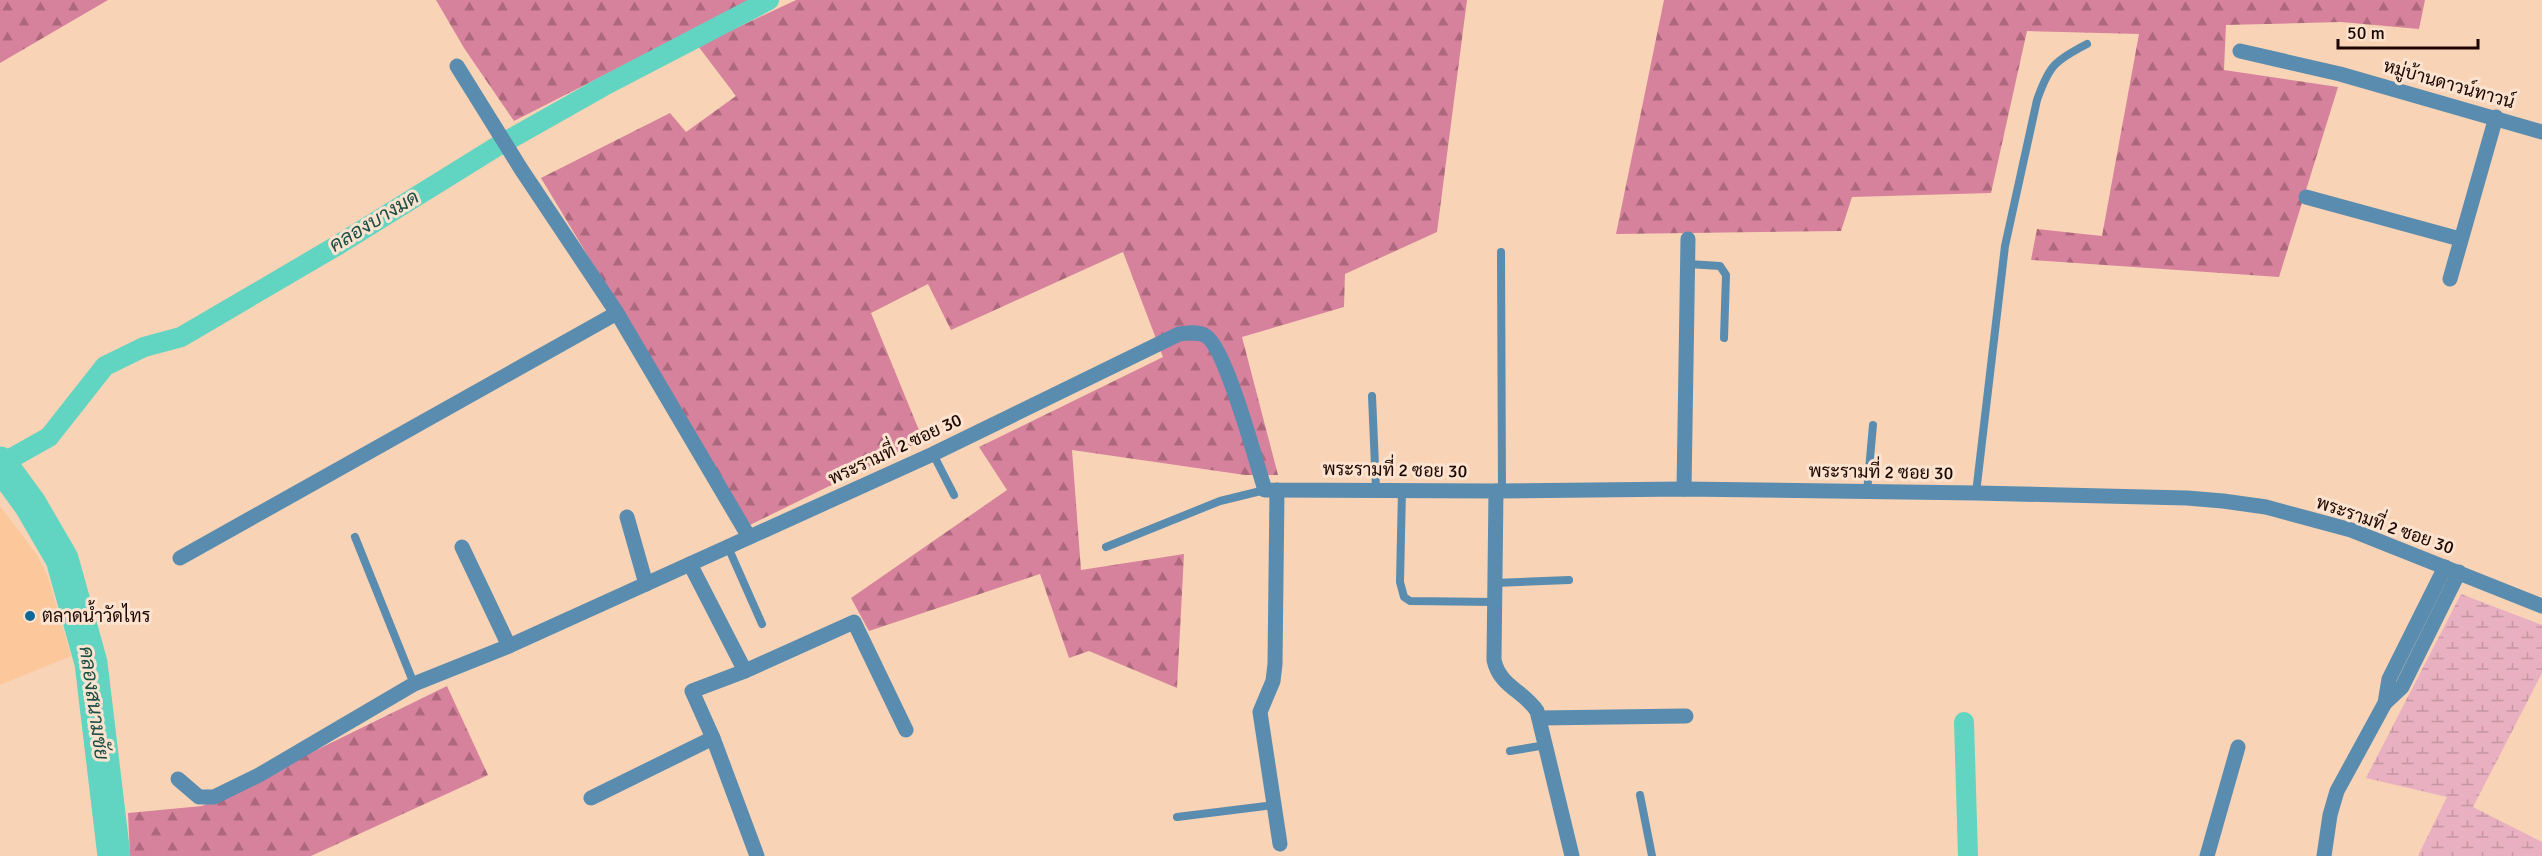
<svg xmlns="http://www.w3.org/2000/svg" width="2542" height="856" font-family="Signika,Sarabun,sans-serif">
  <defs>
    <pattern id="forest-firs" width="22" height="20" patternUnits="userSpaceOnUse" patternTransform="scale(1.5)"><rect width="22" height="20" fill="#d7829d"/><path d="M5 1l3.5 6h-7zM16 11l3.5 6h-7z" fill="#ae687e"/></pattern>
    <pattern id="wetland-marsh" width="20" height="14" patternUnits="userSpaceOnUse" patternTransform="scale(1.5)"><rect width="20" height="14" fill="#e8b0c0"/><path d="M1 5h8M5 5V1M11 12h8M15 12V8" fill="none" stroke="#c696a3"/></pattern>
  </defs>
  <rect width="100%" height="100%" fill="#f8d3b6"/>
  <path fill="#fdc79c" d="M 0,506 L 37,555 L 48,577 L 71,656 L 0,685 Z"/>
  <g fill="url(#forest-firs)">
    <path d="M 0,0 L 108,0 L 0,63 Z"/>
    <path d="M 436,0 L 752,0 L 514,121 L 464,48 Z"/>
    <path d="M 796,0 L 1467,0 L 1437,232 L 1345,274 L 1344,307 L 1242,337 L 1278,475 L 1245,475 L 1072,450 L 1081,570 L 1184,554 L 1177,688 L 1089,651 L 1069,658 L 1040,574 L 869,631 L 851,598 L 1007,490 L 979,447 L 1163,357 L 1123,252 L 951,330 L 928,284 L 871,313 L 923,440 L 750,525 L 541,178 L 670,113 L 686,132 L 736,96 L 698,46 Z"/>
    <path d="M 1664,0 L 2425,0 L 2419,29 L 2341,22 L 2226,25 L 2224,70 L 2338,87 L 2279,277 L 2031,260 L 2037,229 L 2102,236 L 2139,34 L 2027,31 L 1991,193 L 1852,197 L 1841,231 L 1616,234 Z"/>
    <path d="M 447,686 L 488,775 L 311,856 L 130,856 L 128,813 L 202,806 Z"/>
  </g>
  <path fill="url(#wetland-marsh)" d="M 2461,594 L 2542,625 L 2542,673 L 2473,807 L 2542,842 L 2542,856 L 2418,856 L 2447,797 L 2366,778 Z"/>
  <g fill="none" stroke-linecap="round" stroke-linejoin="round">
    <g stroke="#61d5c1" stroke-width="20">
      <path d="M 1,464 L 49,437 L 105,366 L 144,347 L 181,337 L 338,245 L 496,147 L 604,86 L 769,0"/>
      <path d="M 1964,722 L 1968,856"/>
    </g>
    <path stroke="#61d5c1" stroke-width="33" d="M 0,463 L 30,504 L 62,559 L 91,663 L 114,856"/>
    <g stroke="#598caf" stroke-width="8">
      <path d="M 1501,252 L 1502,491"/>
      <path d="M 1688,264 L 1720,266 L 1726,275 L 1724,338"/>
      <path d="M 1372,396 L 1376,489"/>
      <path d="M 933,454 L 954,495"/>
      <path d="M 1402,490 L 1400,582 L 1404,597 L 1410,601 L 1495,602"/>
      <path d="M 1867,492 L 1873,425"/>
      <path d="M 1976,493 L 2005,246 L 2037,100 C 2049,66 2054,61 2087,44"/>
      <path d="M 355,537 L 414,684"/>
      <path d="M 728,547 L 762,624"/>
      <path d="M 1106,547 L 1220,501 L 1265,490"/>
      <path d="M 1495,583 L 1569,580"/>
      <path d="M 1510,751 L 1546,745"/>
      <path d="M 1640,795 L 1652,856"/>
      <path d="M 1177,817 L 1274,805"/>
    </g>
    <g stroke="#598caf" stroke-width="15">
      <path d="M 2240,51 L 2340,74 L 2542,132"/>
      <path d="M 457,66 L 521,169 L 617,313 L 749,537"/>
      <path d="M 2306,197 L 2460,239"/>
      <path d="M 2450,279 L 2496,117"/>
      <path d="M 1684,489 L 1688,239"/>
      <path d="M 1277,490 L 1275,664 L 1273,681 L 1260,712 L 1280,844"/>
      <path d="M 1496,491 L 1494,660 C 1500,687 1523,690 1537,711 L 1572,856"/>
      <path d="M 627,517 L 646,584"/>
      <path d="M 462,547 L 509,646"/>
      <path d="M 180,558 L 617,313"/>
      <path d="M 690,564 L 745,671 L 854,622 L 906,730"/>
      <path d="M 2385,703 L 2389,679 L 2445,567"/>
      <path d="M 1539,718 L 1686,716"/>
      <path d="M 713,738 L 757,856"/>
      <path d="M 178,779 L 199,797 L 214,797 L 259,775 L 414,684 L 509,646 L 933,454 L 1179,334 C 1188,333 1198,331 1206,336 C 1226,348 1256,462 1265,490 L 1496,491 L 1684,489 L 1976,493 L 2187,498 L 2223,501 L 2266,507 L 2351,530 L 2542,606"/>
      <path d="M 591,798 L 713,738 L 692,691 L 745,671"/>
      <path d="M 2207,856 L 2238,747"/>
      <path d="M 2324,856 L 2330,815 L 2337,791 L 2385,703 L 2402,687 L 2459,572"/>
    </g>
  </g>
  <circle fill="#0f6898" stroke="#fce3cf" stroke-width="2" cx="30" cy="616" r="6"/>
  <g text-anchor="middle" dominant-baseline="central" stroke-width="6" stroke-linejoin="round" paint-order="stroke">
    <g font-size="18" fill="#1b0700" stroke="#fce3cf">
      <text transform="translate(2449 84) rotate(16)">หมู่บ้านดาวน์ทาวน์</text>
      <text transform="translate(895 449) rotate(-25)">พระรามที่ 2 ซอย 30</text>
      <text transform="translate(1395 470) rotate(1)">พระรามที่ 2 ซอย 30</text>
      <text transform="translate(1881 472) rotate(1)">พระรามที่ 2 ซอย 30</text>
      <text transform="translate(2385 525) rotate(19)">พระรามที่ 2 ซอย 30</text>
    </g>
    <g font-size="18" fill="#1b0700" stroke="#fce3cf" text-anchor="start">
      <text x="42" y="616">ตลาดน้ำวัดไทร</text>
    </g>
    <g font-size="20" font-style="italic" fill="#1a4d44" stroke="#fce3cf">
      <text transform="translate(374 221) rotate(-31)">คลองบางมด</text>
      <text transform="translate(94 703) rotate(82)">คลองสนามชัย</text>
    </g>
  </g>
  <path d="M2338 39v9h140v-9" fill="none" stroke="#1b0700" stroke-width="3"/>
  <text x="2347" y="39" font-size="18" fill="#1b0700" stroke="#fce3cf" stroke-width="4.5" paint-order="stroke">50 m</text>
</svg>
